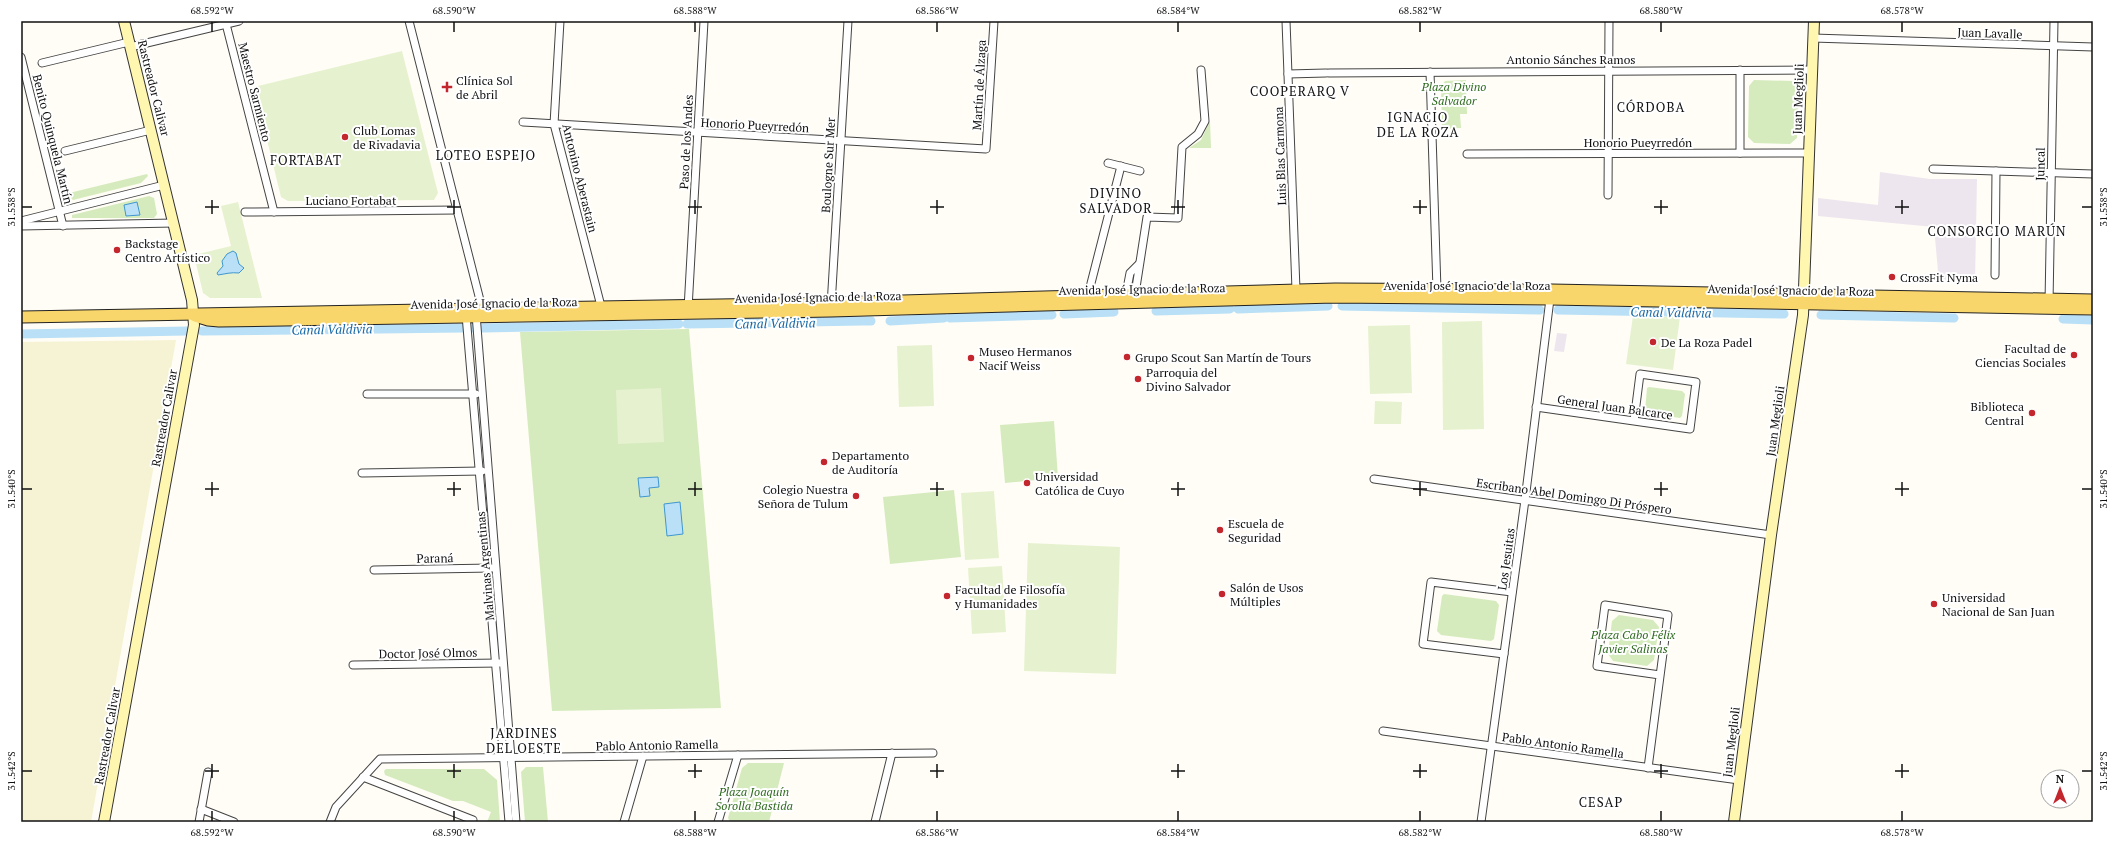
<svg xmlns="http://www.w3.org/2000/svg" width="2114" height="843" font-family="'PT Serif',serif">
  <rect width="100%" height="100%" fill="#fffdf5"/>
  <g fill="#eee6ef">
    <path d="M 1880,172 L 1930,179 L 1977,179 L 1975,282 L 1939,282 L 1934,227 L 1818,216 L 1818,198 L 1878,205 Z"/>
    <path d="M 1557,333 L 1567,334 L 1564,352 L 1554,351 Z"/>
  </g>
  <path fill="#f6f3d4" d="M 176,340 L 91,822 L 21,822 L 21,342 Z"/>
  <g fill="#d5ebbd">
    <path d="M 1466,80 L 1467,114 L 1460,114 L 1461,128 L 1442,129 L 1441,86 L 1445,81 Z"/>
    <path d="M 1754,80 L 1793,81 L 1799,86 L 1797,138 L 1790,144 L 1754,143 L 1748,137 L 1749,86 Z"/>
    <path d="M 1210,121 L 1211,148 L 1189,148 L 1201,140 Z"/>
    <path d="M 147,174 L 148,176 L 141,183 L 73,200 L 65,194 Z"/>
    <path d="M 149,196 L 154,198 L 157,214 L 154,218 L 72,218 L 72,215 Z"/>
    <path d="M 689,329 L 721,708 L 552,711 L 520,332 Z"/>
    <path d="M 1649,387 L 1682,391 L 1685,394 L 1682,416 L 1680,418 L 1647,413 L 1645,411 L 1647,388 Z"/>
    <path d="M 1054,421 L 1058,478 L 1005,483 L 1000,425 Z"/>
    <path d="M 954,490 L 961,557 L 890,564 L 883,497 Z"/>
    <path d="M 1444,594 L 1496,601 L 1499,605 L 1494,639 L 1491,641 L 1441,635 L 1437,631 L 1442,596 Z"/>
    <path d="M 1619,615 L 1653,620 L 1659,627 L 1654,660 L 1647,666 L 1613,661 L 1608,654 L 1612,621 Z"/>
    <path d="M 748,763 L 784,763 L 769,822 L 730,822 L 728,818 L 742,768 Z"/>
    <path d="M 526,767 L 543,767 L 548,822 L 525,822 L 521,772 Z"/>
    <path d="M 386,769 L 484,769 L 497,780 L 500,822 L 487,822 L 491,812 L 463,801 L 453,801 L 385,775 L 384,771 Z"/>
  </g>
  <g fill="#e6f2cf">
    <path d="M 402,51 L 438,193 L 434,200 L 288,201 L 281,197 L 254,87 Z"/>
    <path d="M 238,202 L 262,298 L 210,298 L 203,293 L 194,255 L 231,246 L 221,206 Z"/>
    <path d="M 1633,316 L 1680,317 L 1673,370 L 1626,364 Z"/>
    <path d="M 1482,321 L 1484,429 L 1443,430 L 1442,322 Z"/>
    <path d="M 1410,325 L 1412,393 L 1370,394 L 1368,326 Z"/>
    <path d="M 932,345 L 934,406 L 899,407 L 897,346 Z"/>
    <path d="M 661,388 L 664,442 L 618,444 L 616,390 Z"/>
    <path d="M 1375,401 L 1402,402 L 1401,424 L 1374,424 Z"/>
    <path d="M 994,491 L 999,558 L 965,560 L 961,493 Z"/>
    <path d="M 1028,543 L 1120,547 L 1116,674 L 1024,671 Z"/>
    <path d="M 1002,566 L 1006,632 L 972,634 L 968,568 Z"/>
  </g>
  <g fill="#b9e0f7" stroke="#3f96cf">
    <path d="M 137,202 L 140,215 L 126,216 L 124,205 Z"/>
    <path d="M 233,251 L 236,253 L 239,264 L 244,268 L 239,273 C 231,272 225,274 218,275 L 217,273 L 223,266 L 222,261 L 227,254 Z"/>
    <path d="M 658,477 L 659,487 L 649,488 L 650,496 L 640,497 L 638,478 Z"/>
    <path d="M 680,502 L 683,534 L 667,536 L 664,504 Z"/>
  </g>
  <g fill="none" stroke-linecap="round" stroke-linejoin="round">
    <g stroke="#b9e0f7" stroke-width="9">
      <path d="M 1342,306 L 1540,310"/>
      <path d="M 1238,309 L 1328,306"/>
      <path d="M 1558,310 L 1784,314"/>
      <path d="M 1156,311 L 1230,309"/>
      <path d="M 1064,314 L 1114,312"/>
      <path d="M 1821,315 L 1954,318"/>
      <path d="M 950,318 L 1052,315"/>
      <path d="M 2063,319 L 2093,320"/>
      <path d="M 865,321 L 871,321"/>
      <path d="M 890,321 L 944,318"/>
      <path d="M 687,324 L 862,321"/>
      <path d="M 472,328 L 473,328"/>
      <path d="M 482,328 L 679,324"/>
      <path d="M 202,331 L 463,328"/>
      <path d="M 21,334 L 187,331"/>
    </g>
    <g stroke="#444" stroke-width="9">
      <g id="minor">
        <path d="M 409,21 L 483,312"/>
        <path d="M 560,21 L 554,124 L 602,310"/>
        <path d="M 1286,21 L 1296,290"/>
        <path d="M 226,24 L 274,212"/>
        <path d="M 1813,38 L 2093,47"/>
        <path d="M 130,47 L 239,21"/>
        <path d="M 21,57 L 63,226"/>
        <path d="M 42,63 L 129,42"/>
        <path d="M 1740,70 L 1740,153"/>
        <path d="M 1430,72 L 1437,290"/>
        <path d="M 1329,73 L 1812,70"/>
        <path d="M 1288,74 L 1326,73"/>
        <path d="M 523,122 L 986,149 L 994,21"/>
        <path d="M 65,151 L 151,130"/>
        <path d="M 1467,154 L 1809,153"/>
        <path d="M 1108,163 L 1140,171"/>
        <path d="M 1933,169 L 2093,174"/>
        <path d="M 1608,195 L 1609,21"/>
        <path d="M 245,212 L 457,210"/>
        <path d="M 21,221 L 164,185"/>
        <path d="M 21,226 L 174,223"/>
        <path d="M 1995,275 L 1996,171"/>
        <path d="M 1126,294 L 1130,273 L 1139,264"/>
        <path d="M 1135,294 L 1147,217 L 1178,218 L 1182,147 L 1198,134 L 1205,121 L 1201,70"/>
        <path d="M 1088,295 L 1121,166"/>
        <path d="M 2049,303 L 2054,21"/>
        <path d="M 831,306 L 848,21"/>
        <path d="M 688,309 L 704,21"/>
        <path d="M 476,314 L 516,822"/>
        <path d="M 466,315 L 509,822"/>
        <path d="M 367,394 L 476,394"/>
        <path d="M 1536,407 L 1690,429 L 1696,382 L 1640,374 L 1634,421"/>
        <path d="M 362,473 L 482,471"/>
        <path d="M 1374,479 L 1771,535"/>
        <path d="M 374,570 L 492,568"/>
        <path d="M 1504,654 L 1423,644 L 1431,582 L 1512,592"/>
        <path d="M 353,665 L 500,663"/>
        <path d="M 1383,731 L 1739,780"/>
        <path d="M 1648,768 L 1668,615 L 1605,605 L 1597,666 L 1660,675"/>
        <path d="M 363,777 L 473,820"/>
        <path d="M 201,809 L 234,822"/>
        <path d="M 199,822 L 208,772"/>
        <path d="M 330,822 L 336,807 L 380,759 L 933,753"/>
        <path d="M 624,822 L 643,756"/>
        <path d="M 718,822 L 738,755"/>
        <path d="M 875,822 L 892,753"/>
        <path d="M 1481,822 L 1525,500 L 1550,299"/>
      </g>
    </g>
    <g stroke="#333" stroke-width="12">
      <g id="secondary">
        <path d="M 104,822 L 194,325 L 192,300 L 124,21"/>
        <path d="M 1734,822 L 1771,535 L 1803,315 L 1814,21"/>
      </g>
    </g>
    <g stroke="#222" stroke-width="13">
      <g id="primary">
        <path d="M 195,316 L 208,320 L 219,321 L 831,311 L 1334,297 L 1550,299 L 2093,309"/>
        <path d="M 21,317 L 831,303 L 1335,289 L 1551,290 L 2093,300"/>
      </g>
    </g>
    <use href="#minor" stroke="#fff" stroke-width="7"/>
    <use href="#secondary" stroke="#fff6b0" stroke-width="10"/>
    <use href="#primary" stroke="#f9d66b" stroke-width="11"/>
  </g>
  <path fill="none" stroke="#111" stroke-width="1.5" d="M 212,22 L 212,32M 454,22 L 454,32M 695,22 L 695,32M 937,22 L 937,32M 1178,22 L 1178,32M 1420,22 L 1420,32M 1661,22 L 1661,32M 1902,22 L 1902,32M 212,200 L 212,214M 454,200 L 454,214M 695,200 L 695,214M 937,200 L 937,214M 1178,200 L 1178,214M 1420,200 L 1420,214M 1661,200 L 1661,214M 1902,200 L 1902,214M 22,207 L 32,207M 205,207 L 219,207M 447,207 L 461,207M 688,207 L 702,207M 930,207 L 944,207M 1171,207 L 1185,207M 1413,207 L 1427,207M 1654,207 L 1668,207M 1895,207 L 1909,207M 2082,207 L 2092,207M 212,482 L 212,496M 454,482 L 454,496M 695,482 L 695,496M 937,482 L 937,496M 1178,482 L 1178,496M 1420,482 L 1420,496M 1661,482 L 1661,496M 1902,482 L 1902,496M 22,489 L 32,489M 205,489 L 219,489M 447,489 L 461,489M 688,489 L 702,489M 930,489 L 944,489M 1171,489 L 1185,489M 1413,489 L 1427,489M 1654,489 L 1668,489M 1895,489 L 1909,489M 2082,489 L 2092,489M 212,764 L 212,778M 454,764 L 454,778M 695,764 L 695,778M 937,764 L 937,778M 1178,764 L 1178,778M 1420,764 L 1420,778M 1661,764 L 1661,778M 1902,764 L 1902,778M 22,771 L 32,771M 205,771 L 219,771M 447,771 L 461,771M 688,771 L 702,771M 930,771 L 944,771M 1171,771 L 1185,771M 1413,771 L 1427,771M 1654,771 L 1668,771M 1895,771 L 1909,771M 2082,771 L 2092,771M 212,811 L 212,821M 454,811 L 454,821M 695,811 L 695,821M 937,811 L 937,821M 1178,811 L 1178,821M 1420,811 L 1420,821M 1661,811 L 1661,821M 1902,811 L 1902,821"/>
  <g fill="#c4262e" stroke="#fff" stroke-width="1.5">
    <path d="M445 81h4v4h4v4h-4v4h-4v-4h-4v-4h4z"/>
    <circle cx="345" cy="137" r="4"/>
    <circle cx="117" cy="250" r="4"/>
    <circle cx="1892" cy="277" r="4"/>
    <circle cx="1653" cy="342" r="4"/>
    <circle cx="2074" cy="355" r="4"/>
    <circle cx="1127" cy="357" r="4"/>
    <circle cx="971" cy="358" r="4"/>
    <circle cx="1138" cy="379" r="4"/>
    <circle cx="2032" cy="413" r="4"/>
    <circle cx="824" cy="462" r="4"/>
    <circle cx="1027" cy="483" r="4"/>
    <circle cx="856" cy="496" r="4"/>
    <circle cx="1220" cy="530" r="4"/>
    <circle cx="1222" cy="594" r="4"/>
    <circle cx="947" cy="596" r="4"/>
    <circle cx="1934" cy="604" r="4"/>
  </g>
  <g text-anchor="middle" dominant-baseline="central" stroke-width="4" stroke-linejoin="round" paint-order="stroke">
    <g font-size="12" fill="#111" stroke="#fff">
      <text transform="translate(1990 33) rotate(2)">Juan Lavalle</text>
      <text x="1571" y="59">Antonio Sánches Ramos</text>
      <text transform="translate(979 85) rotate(-87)">Martín de Álzaga</text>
      <text transform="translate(154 88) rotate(76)">Rastreador Calivar</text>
      <text transform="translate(255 92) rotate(76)">Maestro Sarmiento</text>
      <text transform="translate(1798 99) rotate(-88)">Juan Meglioli</text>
      <text transform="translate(755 125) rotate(3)">Honorio Pueyrredón</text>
      <text transform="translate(53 139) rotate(76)">Benito Quinquela Martín</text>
      <text transform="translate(686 142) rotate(-87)">Paso de los Andes</text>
      <text x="1638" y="142">Honorio Pueyrredón</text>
      <text transform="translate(1280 156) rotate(-92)">Luis Blas Carmona</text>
      <text transform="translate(2040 164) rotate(-89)">Juncal</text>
      <text transform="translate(828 165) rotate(-87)">Boulogne Sur Mer</text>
      <text transform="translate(580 178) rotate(76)">Antonino Aberastain</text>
      <text x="351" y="200">Luciano Fortabat</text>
      <text x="1467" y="285">Avenida José Ignacio de la Roza</text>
      <text transform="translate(1142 289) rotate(-1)">Avenida José Ignacio de la Roza</text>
      <text transform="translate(1791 290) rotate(1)">Avenida José Ignacio de la Roza</text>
      <text transform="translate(818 297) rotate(-1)">Avenida José Ignacio de la Roza</text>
      <text transform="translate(494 303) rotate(-1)">Avenida José Ignacio de la Roza</text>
      <text transform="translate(1615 407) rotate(8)">General Juan Balcarce</text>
      <text transform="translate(164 418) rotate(-80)">Rastreador Calivar</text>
      <text transform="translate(1775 421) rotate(-82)">Juan Meglioli</text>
      <text transform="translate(1574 496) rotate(8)">Escribano Abel Domingo Di Próspero</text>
      <text transform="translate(435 558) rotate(-1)">Paraná</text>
      <text transform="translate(1506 559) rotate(-82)">Los Jesuitas</text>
      <text transform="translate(485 566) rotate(-95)">Malvinas Argentinas</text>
      <text transform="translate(428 653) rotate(-1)">Doctor José Olmos</text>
      <text transform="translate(107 736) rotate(-80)">Rastreador Calivar</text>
      <text transform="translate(1731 742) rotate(-83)">Juan Meglioli</text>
      <text transform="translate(657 745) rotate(-1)">Pablo Antonio Ramella</text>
      <text transform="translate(1563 745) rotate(8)">Pablo Antonio Ramella</text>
    </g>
    <g font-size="12" fill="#111" stroke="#fff" text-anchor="start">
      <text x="456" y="80">Clínica Sol<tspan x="456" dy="14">de Abril</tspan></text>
      <text x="353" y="130">Club Lomas<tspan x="353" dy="14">de Rivadavia</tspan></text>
      <text x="125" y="243">Backstage<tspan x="125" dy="14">Centro Artístico</tspan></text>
      <text x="1900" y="277">CrossFit Nyma</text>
      <text x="1661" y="342">De La Roza Padel</text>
      <text x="2066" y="348" text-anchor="end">Facultad de<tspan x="2066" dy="14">Ciencias Sociales</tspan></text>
      <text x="979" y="351">Museo Hermanos<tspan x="979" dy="14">Nacif Weiss</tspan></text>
      <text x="1135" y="357">Grupo Scout San Martín de Tours</text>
      <text x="1146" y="372">Parroquia del<tspan x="1146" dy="14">Divino Salvador</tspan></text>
      <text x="2024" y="406" text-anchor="end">Biblioteca<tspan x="2024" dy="14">Central</tspan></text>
      <text x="832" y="455">Departamento<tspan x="832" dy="14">de Auditoría</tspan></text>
      <text x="1035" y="476">Universidad<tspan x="1035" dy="14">Católica de Cuyo</tspan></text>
      <text x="848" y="489" text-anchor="end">Colegio Nuestra<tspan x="848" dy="14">Señora de Tulum</tspan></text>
      <text x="1228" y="523">Escuela de<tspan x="1228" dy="14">Seguridad</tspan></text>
      <text x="1230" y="587">Salón de Usos<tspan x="1230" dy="14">Múltiples</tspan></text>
      <text x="955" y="589">Facultad de Filosofía<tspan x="955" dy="14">y Humanidades</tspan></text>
      <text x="1942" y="597">Universidad<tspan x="1942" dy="14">Nacional de San Juan</tspan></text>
    </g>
    <g font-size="12" font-style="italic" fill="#2f6b1f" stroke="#fff">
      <text x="1454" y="86">Plaza Divino<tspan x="1454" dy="14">Salvador</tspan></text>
      <text x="1633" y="634">Plaza Cabo Félix<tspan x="1633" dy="14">Javier Salinas</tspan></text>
      <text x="754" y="791">Plaza Joaquín<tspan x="754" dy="14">Sorolla Bastida</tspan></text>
    </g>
    <g font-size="13" letter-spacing="1" fill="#111" stroke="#fff">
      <text x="1300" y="91">COOPERARQ V</text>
      <text x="1651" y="107">CÓRDOBA</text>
      <text x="1418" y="117">IGNACIO<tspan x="1418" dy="15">DE LA ROZA</tspan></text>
      <text x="486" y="155">LOTEO ESPEJO</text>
      <text x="306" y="160">FORTABAT</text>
      <text x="1116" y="193">DIVINO<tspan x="1116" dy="15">SALVADOR</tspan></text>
      <text x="1997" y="231">CONSORCIO MARÚN</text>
      <text x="524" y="733">JARDINES<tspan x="524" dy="15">DEL OESTE</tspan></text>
      <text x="1601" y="802">CESAP</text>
    </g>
    <g font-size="13" font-style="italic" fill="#1768a6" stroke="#fff">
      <text transform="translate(1671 312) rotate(1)">Canal Valdivia</text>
      <text transform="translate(775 323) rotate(-1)">Canal Valdivia</text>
      <text transform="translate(332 329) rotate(-1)">Canal Valdivia</text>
    </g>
  </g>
  <rect width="2114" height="843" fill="none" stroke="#ffffff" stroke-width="44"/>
  <g transform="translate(2060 789)"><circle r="19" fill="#ffffff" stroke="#a0a0a0"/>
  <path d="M0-3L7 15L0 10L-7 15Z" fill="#c4262e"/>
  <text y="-6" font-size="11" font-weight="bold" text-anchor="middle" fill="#111111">N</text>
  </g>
  <rect x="22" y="22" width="2070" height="799" fill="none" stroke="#111" stroke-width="1.5"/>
  <g font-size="10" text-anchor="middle" fill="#111">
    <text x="212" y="14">68.592°W</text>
    <text x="454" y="14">68.590°W</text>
    <text x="695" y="14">68.588°W</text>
    <text x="937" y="14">68.586°W</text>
    <text x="1178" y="14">68.584°W</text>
    <text x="1420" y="14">68.582°W</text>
    <text x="1661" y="14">68.580°W</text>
    <text x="1902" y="14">68.578°W</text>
    <text transform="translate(11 207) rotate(-90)" y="4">31.538°S</text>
    <text transform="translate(2103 207) rotate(-90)" y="4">31.538°S</text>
    <text transform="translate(11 489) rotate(-90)" y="4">31.540°S</text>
    <text transform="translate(2103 489) rotate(-90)" y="4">31.540°S</text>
    <text transform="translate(11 771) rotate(-90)" y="4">31.542°S</text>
    <text transform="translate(2103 771) rotate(-90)" y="4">31.542°S</text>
    <text x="212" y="836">68.592°W</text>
    <text x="454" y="836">68.590°W</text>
    <text x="695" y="836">68.588°W</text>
    <text x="937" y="836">68.586°W</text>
    <text x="1178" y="836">68.584°W</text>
    <text x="1420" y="836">68.582°W</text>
    <text x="1661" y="836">68.580°W</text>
    <text x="1902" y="836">68.578°W</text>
  </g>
</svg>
